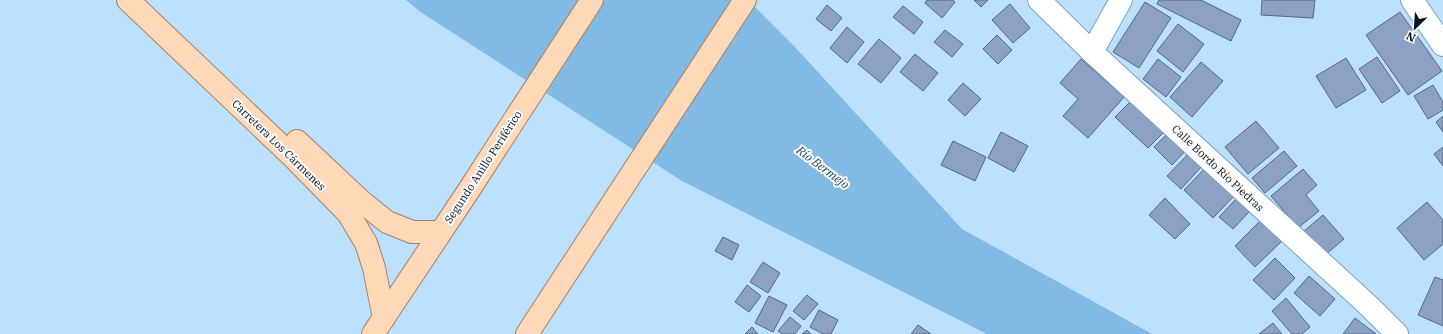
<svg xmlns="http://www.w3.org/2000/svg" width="1443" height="334" font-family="'IBM Plex Serif',serif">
  <rect width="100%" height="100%" fill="#bbe1fe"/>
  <path fill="#81bae4" d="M 406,0 L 748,0 L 794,46 L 962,229 L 1152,334 L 987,334 L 682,181 L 422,13 Z"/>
  <g fill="#8da1c4" stroke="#536687">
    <path d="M 927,0 L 953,0 L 955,2 L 942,18 L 925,3 Z"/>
    <path d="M 974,0 L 988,0 L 981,7 Z"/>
    <path d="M 1159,0 L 1201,0 L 1241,20 L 1231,41 L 1157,4 Z"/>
    <path d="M 1262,0 L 1315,0 L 1313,18 L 1261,15 Z"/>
    <path d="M 1145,2 L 1171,18 L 1139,68 L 1113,52 Z"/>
    <path d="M 1010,4 L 1030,28 L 1013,43 L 992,20 Z"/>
    <path d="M 827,5 L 842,18 L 831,31 L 816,19 Z"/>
    <path d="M 903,6 L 923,22 L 914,34 L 893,17 Z"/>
    <path d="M 1400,12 L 1442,71 L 1408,95 L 1366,35 Z"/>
    <path d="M 1178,24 L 1204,44 L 1183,72 L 1157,51 Z"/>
    <path d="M 847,27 L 864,42 L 847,63 L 830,48 Z"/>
    <path d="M 945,30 L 963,44 L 952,57 L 934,42 Z"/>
    <path d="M 997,35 L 1012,50 L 998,64 L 983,49 Z"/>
    <path d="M 879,39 L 901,58 L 881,83 L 858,64 Z"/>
    <path d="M 915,54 L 938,73 L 923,91 L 900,72 Z"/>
    <path d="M 1377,57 L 1400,91 L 1382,103 L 1359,69 Z"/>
    <path d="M 1346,58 L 1366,90 L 1336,108 L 1316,76 Z"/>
    <path d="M 1081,59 L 1124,97 L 1088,138 L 1063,116 L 1078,99 L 1060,83 Z"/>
    <path d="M 1158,59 L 1181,77 L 1166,97 L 1143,79 Z"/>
    <path d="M 1201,62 L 1223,81 L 1192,117 L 1170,97 Z"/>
    <path d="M 963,83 L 981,99 L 965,116 L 948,100 Z"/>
    <path d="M 1433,85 L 1443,102 L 1443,110 L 1428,119 L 1414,96 Z"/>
    <path d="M 1135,97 L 1168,128 L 1148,148 L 1115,117 Z"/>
    <path d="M 1443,116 L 1443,132 L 1436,122 Z"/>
    <path d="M 1256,121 L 1279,148 L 1248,174 L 1225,147 Z"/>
    <path d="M 1171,130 L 1189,147 L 1172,165 L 1154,147 Z"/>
    <path d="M 1001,132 L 1028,146 L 1014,172 L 988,158 Z"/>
    <path d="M 953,141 L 986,157 L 975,181 L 941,165 Z"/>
    <path d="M 1443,147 L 1443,166 L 1434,154 Z"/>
    <path d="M 1192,150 L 1205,163 L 1181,189 L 1167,176 Z"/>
    <path d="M 1284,151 L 1297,166 L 1265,193 L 1252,178 Z"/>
    <path d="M 1208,165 L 1237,193 L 1213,218 L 1184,190 Z"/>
    <path d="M 1303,169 L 1317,185 L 1306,195 L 1319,211 L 1298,228 L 1271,196 Z"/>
    <path d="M 1165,198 L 1190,224 L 1175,239 L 1149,215 Z"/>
    <path d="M 1236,199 L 1249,212 L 1233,229 L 1219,217 Z"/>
    <path d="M 1427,202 L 1443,220 L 1443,244 L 1424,260 L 1397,228 Z"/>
    <path d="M 1323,215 L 1344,239 L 1324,256 L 1303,232 Z"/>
    <path d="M 1261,220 L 1282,241 L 1255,267 L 1235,246 Z"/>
    <path d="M 723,237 L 739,245 L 732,260 L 715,251 Z"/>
    <path d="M 1275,258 L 1295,278 L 1274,300 L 1253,280 Z"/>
    <path d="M 763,262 L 780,273 L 768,293 L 750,282 Z"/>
    <path d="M 1309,276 L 1335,299 L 1320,316 L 1294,293 Z"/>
    <path d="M 1435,277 L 1443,280 L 1443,326 L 1418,315 Z"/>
    <path d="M 747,285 L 761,296 L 749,312 L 735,302 Z"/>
    <path d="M 807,295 L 818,304 L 804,320 L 793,311 Z"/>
    <path d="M 769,296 L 787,305 L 773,332 L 755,323 Z"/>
    <path d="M 1286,298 L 1310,327 L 1302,334 L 1292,334 L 1272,311 Z"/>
    <path d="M 819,310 L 838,320 L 831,334 L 823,334 L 810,327 Z"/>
    <path d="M 790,317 L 801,326 L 795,334 L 782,334 L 778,331 Z"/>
    <path d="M 1355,318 L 1376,334 L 1343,334 Z"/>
    <path d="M 1273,323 L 1282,334 L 1259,334 Z"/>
    <path d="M 918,325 L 931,334 L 911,334 Z"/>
    <path d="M 752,327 L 758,334 L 745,334 Z"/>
    <path d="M 807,330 L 811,334 L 802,334 Z"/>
  </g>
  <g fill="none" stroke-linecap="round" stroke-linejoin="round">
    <g stroke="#7ea2be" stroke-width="24">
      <g id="minor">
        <path d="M 1039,0 L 1092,52 L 1370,307 L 1397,334"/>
        <path d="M 1412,0 L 1443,45"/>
        <path d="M 1092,52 L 1121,0"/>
      </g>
    </g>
    <g stroke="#a78262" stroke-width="24">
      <g id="major">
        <path d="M 128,0 L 293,157 L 348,213 L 366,243 L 374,268 L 384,318"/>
        <path d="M 297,141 L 361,201 L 387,222 L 412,232 L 441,232"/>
        <path d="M 373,334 L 467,193 L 592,0"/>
        <path d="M 527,334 L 745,0"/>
      </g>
    </g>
    <use href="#minor" stroke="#fff" stroke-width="22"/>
    <use href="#major" stroke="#fed8b7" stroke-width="22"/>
  </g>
  <g text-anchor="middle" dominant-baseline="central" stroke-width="4" stroke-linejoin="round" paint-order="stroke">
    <g font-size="11" fill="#06141e" stroke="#fcfcfc">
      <text transform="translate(279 145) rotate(44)">Carretera Los Cármenes</text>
      <text transform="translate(483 167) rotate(-57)">Segundo Anillo Periférico</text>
      <text transform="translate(1218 168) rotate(43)">Calle Bordo Río Piedras</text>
    </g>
    <g font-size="12" font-style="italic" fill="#123e5b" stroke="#fcfcfc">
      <text transform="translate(823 167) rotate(37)">Río Bermejo</text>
    </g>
  </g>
  <g transform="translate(1415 28) rotate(205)" stroke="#fcfcfc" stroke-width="3" paint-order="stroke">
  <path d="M0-3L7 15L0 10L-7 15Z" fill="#06141e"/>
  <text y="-6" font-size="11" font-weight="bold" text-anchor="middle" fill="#06141e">N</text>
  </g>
</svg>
